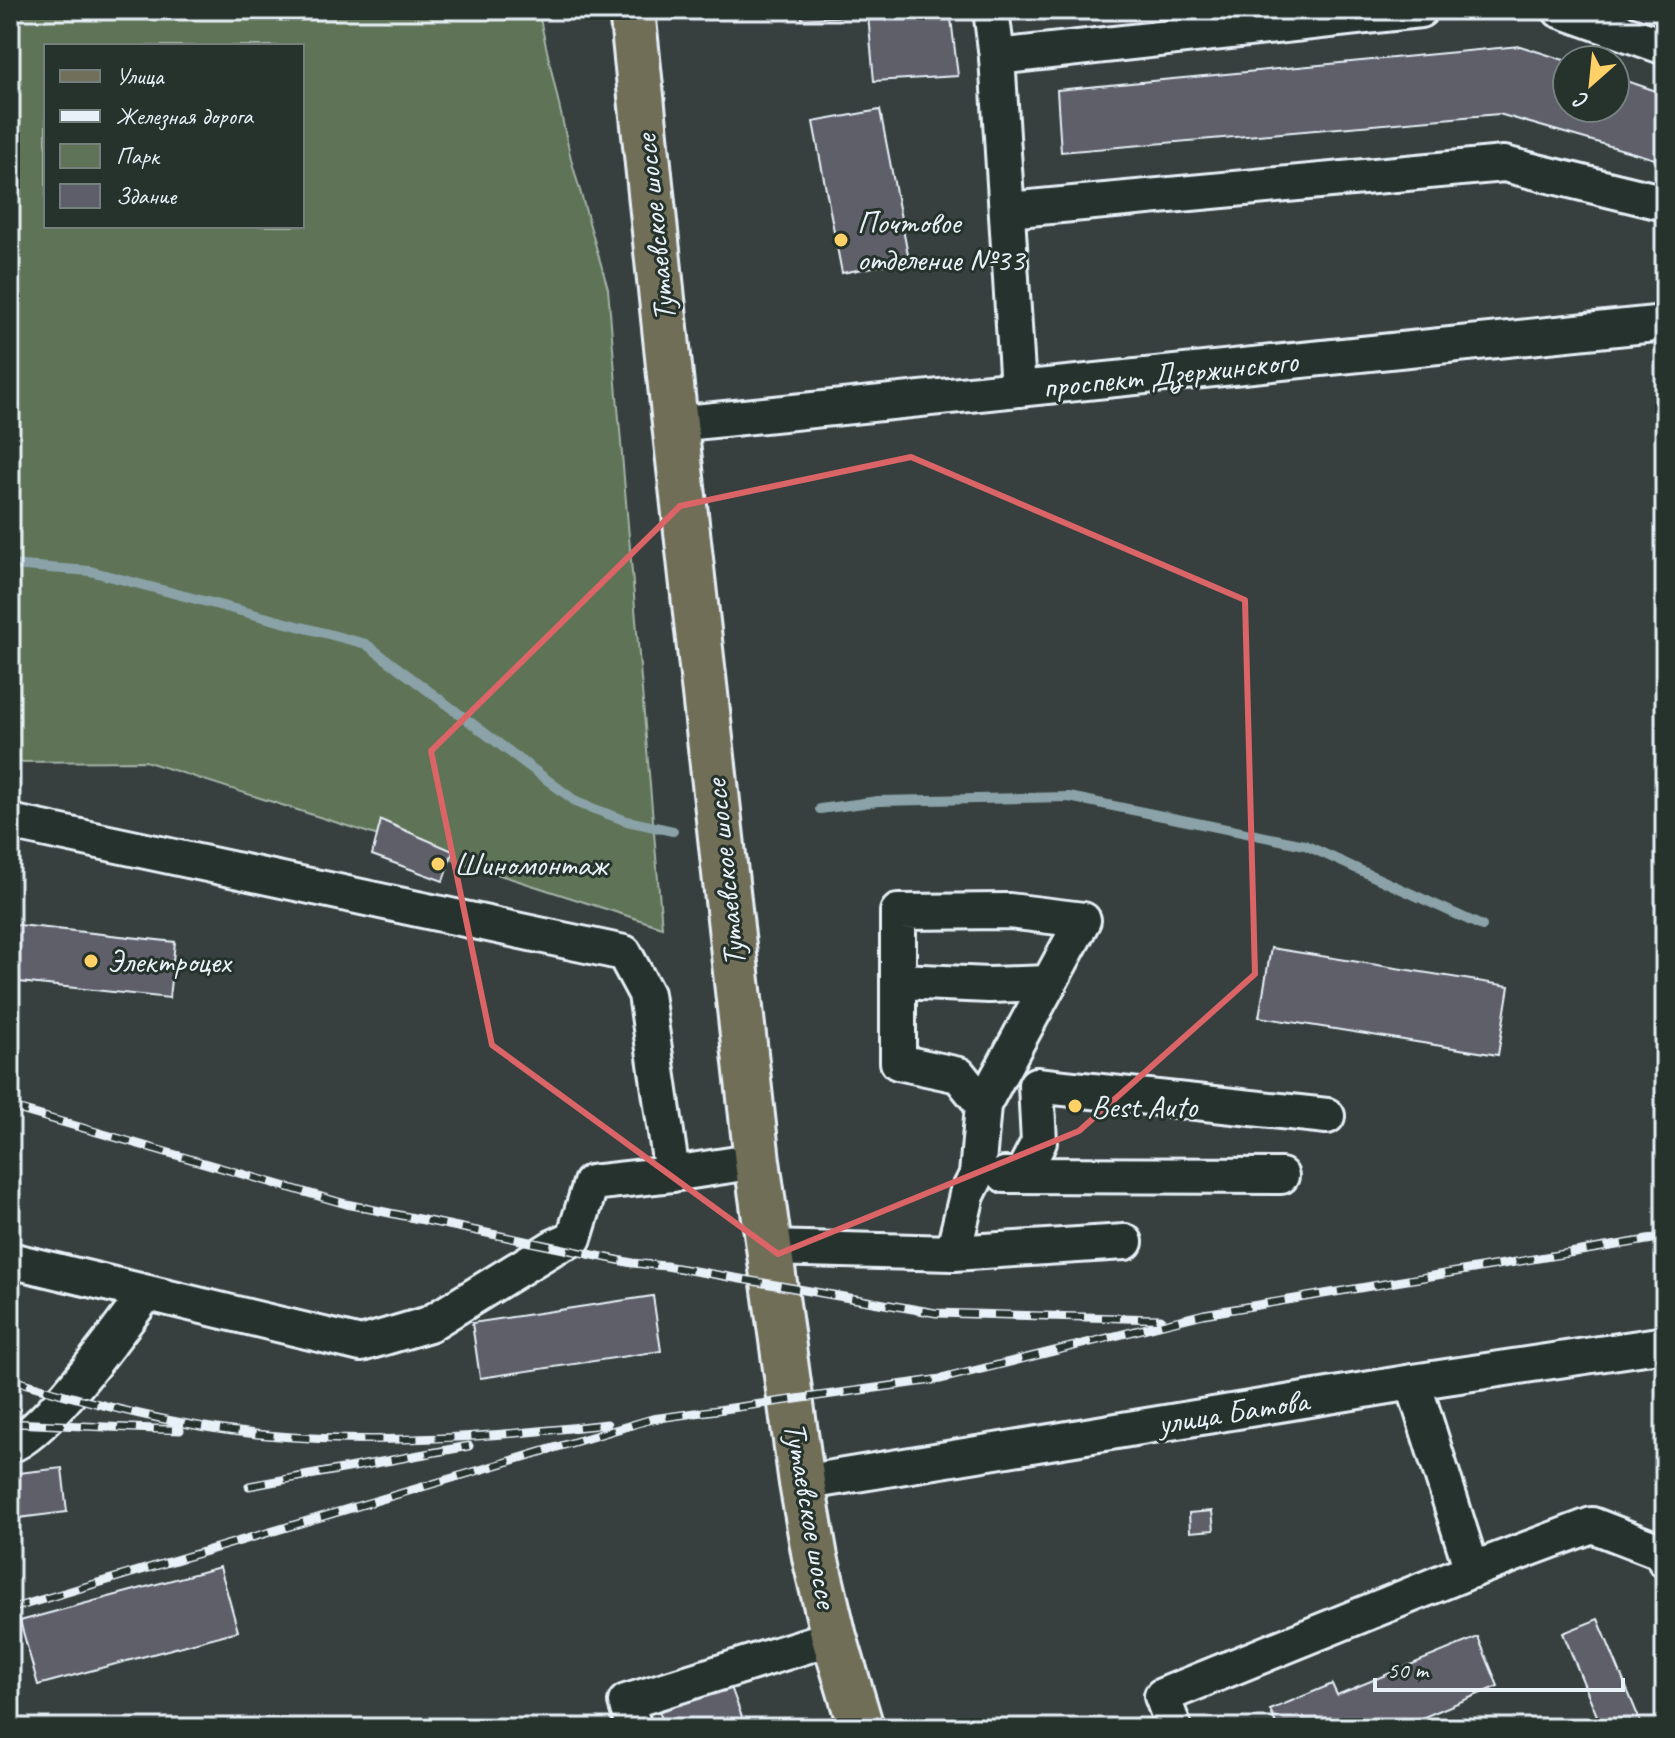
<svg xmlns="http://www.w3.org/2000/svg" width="1675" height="1738" font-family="Caveat,sans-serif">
  <rect width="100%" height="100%" fill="#37403f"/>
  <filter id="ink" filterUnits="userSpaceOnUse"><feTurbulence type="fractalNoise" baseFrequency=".0125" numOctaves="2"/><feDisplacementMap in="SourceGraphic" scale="16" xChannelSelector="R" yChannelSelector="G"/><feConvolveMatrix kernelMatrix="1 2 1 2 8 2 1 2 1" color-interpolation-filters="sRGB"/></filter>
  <g filter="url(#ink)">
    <path fill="#5e7357" stroke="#a3b2a8" stroke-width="2" fill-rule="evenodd" d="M 10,10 L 538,10 L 571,159 L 608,289 L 662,927 L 145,761 L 10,762 ZM 46,46 L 302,46 L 302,226 L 46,226 Z"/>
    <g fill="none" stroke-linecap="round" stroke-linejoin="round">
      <g stroke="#8aa2a8" stroke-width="10">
        <path d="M 10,565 L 90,571 L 366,644 L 578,803 L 627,821 L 673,831"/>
        <path d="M 820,809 L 878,801 L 1069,797 L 1305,845 L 1482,926"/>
      </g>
    </g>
    <g fill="#5e5e6a" stroke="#e8f1f8" stroke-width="2">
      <path d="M 801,10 L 950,10 L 958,76 L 874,81 L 868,15 L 802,19 Z"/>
      <path d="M 1520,46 L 1567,61 L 1567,108 L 1615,108 L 1615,77 L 1665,94 L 1665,162 L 1499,114 L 1061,152 L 1057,90 Z"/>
      <path d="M 880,110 L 909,260 L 842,273 L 813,122 Z"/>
      <path d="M 381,820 L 453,851 L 443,881 L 372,855 Z"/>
      <path d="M 10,924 L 175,942 L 169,998 L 10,981 Z"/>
      <path d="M 1271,948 L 1509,986 L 1498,1055 L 1259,1017 Z"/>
      <path d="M 653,1296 L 661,1351 L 480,1378 L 472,1323 Z"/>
      <path d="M 62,1468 L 67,1512 L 10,1519 L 10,1474 Z"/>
      <path d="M 1212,1511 L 1214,1530 L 1190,1532 L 1189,1513 Z"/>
      <path d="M 220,1567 L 238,1631 L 38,1685 L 20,1621 Z"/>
      <path d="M 1598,1619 L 1643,1728 L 1602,1728 L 1563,1633 Z"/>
      <path d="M 1478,1637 L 1498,1686 L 1398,1728 L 1278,1728 L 1270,1710 L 1332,1684 L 1337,1695 Z"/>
      <path d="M 731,1687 L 746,1728 L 665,1728 L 659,1711 Z"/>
    </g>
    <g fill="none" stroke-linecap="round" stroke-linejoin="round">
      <g stroke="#e8f1f8" stroke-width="40">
        <g id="minor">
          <path d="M 991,10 L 997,57"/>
          <path d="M 1560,10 L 1665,47"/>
          <path d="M 1007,210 L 1504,164 L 1665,203"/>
          <path d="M 1018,389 L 997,57 L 1420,10"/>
          <path d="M 675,424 L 1665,323"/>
          <path d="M 10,822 L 624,953 L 646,994 L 672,1174 L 757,1161"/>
          <path d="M 899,981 L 989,985 L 1049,983"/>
          <path d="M 1005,1175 L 1281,1176"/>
          <path d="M 1022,1175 L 1039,1142 L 1036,1085 L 1327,1116"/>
          <path d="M 769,1248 L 953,1253 L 1125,1242"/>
          <path d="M 953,1253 L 967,1195 L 977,1175 L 983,1105 L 1083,920 L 1009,911 L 898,912 L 898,1062 L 959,1075 L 983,1105"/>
          <path d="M 10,1260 L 361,1344 L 429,1324 L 554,1247 L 574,1238 L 591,1183 L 672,1174"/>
          <path d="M 10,1445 C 47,1433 120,1327 147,1293"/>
          <path d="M 802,1483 L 1413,1382 L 1665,1344"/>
          <path d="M 1472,1570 L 1592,1525 L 1662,1552 L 1665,1560"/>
          <path d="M 634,1728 L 626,1702 L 834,1637"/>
          <path d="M 1174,1728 L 1162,1696 L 1472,1570 L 1413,1382"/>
        </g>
      </g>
      <g stroke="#e8f1f8" stroke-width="50">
        <path id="major" d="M 632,10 L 675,424 L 757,1161 L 802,1483 L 815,1557 L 834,1637 L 861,1728"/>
      </g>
      <use href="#minor" stroke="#26332d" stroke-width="34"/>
      <use href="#major" stroke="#716e59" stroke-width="44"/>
      <g stroke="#e8f1f8" stroke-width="9">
        <g id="rail">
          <path d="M 10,1107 L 346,1204 L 632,1263 L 666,1266 L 936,1313 L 1161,1319"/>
          <path d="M 10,1379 C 93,1404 180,1427 266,1435 C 380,1445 494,1437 607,1424"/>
          <path d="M 10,1423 L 180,1430"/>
          <path d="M 249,1486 L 469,1446"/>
          <path d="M 10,1609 L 652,1419 L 941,1379 L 1204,1314 L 1665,1237"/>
        </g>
      </g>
      <use href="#rail" stroke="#26332d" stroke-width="6" stroke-dasharray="18" stroke-linecap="butt"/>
    </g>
  </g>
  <path fill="none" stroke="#db6466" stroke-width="6" stroke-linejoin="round" d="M 911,457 L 1245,600 L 1255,974 L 1079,1131 L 778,1254 L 492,1045 L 431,751 L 680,506 Z"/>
  <g fill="#ffd166" stroke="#26332d" stroke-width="3">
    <circle cx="841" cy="240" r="8"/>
    <circle cx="438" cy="864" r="8"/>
    <circle cx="91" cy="961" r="8"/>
    <circle cx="1075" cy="1106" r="8"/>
  </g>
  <g text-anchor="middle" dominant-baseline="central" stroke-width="6" stroke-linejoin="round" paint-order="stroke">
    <g font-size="32" fill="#e8f1f8" stroke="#26332d" text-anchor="start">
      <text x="857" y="222">Почтовое<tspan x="857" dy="37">отделение №33</tspan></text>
      <text x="454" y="864">Шиномонтаж</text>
      <text x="107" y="961">Электроцех</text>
      <text x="1091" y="1106">Best Auto</text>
    </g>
    <g font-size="32" fill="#e8f1f8" stroke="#26332d">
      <text transform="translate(655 228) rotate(-96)">Тутаевское шоссе</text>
      <text transform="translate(1170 374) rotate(-6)">проспект Дзержинского</text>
      <text transform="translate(725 873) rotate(-96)">Тутаевское шоссе</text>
      <text transform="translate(1233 1412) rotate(-9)">улица Батова</text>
      <text transform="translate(811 1515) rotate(80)">Тутаевское шоссе</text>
    </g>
  </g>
  <rect width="1675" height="1738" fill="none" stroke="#26332d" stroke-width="40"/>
  <rect x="20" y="20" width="1635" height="1698" fill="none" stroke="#e8f1f8" stroke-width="3" filter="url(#ink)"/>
  <rect x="44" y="44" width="260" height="184" fill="#26332d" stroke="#747f7e" stroke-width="2"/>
  <rect x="60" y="70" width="40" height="12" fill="#716e59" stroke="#747f7e" stroke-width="2"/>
  <text x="116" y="84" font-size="24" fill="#e8f1f8">Улица</text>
  <rect x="60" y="110" width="40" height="12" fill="#e8f1f8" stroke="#747f7e" stroke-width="2"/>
  <text x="116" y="124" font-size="24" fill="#e8f1f8">Железная дорога</text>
  <rect x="60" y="144" width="40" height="24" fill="#5e7357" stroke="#747f7e" stroke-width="2"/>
  <text x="116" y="164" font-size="24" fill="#e8f1f8">Парк</text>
  <rect x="60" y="184" width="40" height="24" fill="#5e5e6a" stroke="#747f7e" stroke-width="2"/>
  <text x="116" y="204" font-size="24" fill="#e8f1f8">Здание</text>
  <g transform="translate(1591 84) rotate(207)"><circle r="38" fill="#26332d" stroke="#747f7e" stroke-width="2"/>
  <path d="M0-6L14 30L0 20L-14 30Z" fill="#ffd166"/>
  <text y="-12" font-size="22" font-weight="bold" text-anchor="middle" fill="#e8f1f8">С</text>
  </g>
  <path d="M1375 1678v12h248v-12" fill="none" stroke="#e8f1f8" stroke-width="4"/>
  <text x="1387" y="1678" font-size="24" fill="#e8f1f8" stroke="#26332d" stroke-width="6" paint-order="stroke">50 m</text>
</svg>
